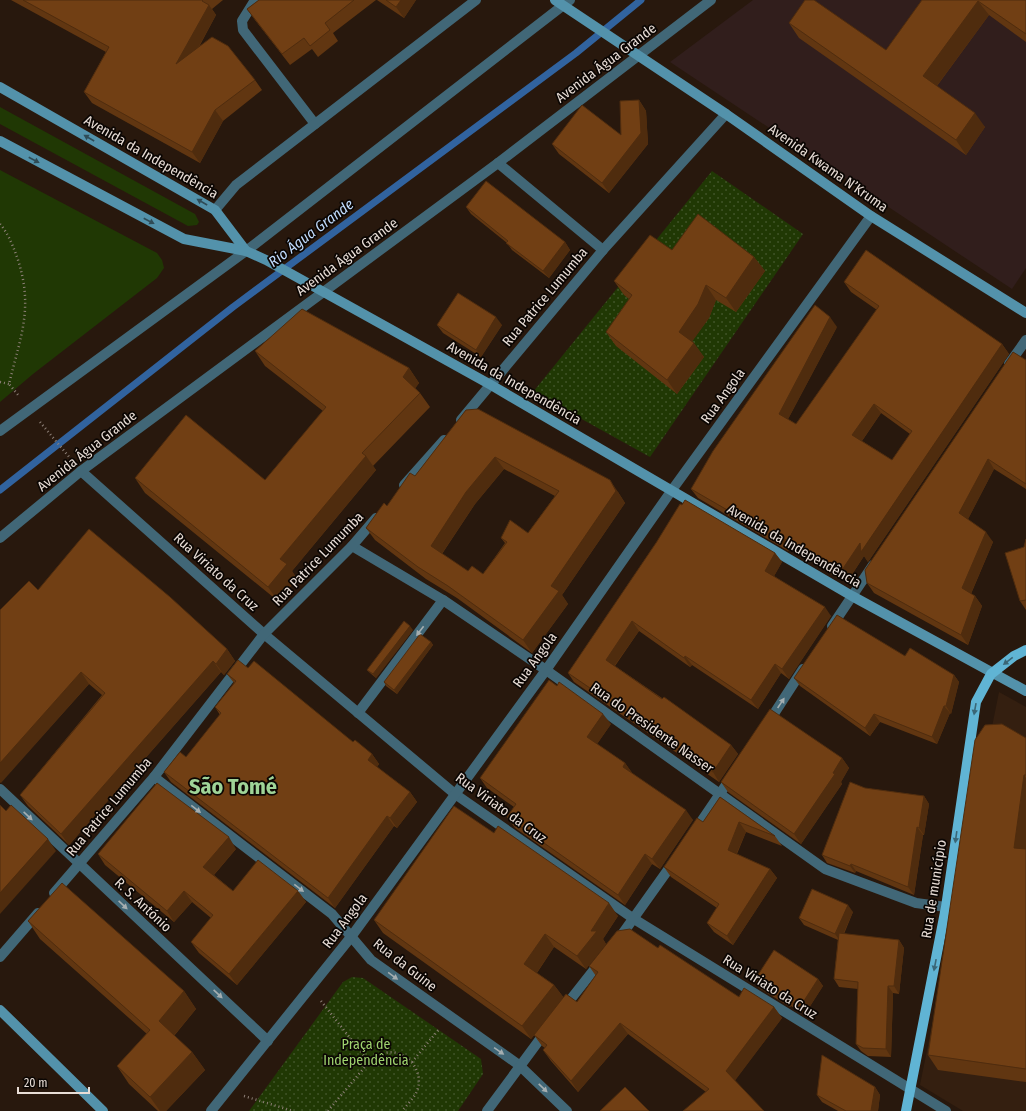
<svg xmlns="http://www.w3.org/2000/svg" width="1026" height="1111" font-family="'Fira Sans Condensed',sans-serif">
  <defs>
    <pattern id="park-dots" width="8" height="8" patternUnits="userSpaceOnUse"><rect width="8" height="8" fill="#203804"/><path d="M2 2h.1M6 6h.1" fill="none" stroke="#405428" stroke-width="1.8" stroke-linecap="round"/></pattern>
  </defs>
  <rect width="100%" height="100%" fill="#28180d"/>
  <path fill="#341f10" d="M 999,692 L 1026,707 L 1026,1111 L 963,1111 L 920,1085 Z"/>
  <path fill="#311e1c" d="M 753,0 L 1026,0 L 1026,268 L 1012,289 L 670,62 Z"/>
  <g fill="#203804">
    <path d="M 0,107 L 195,214 L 199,222 L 197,225 L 188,226 L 0,124 Z"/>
    <path d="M 0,170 L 157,253 L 162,260 L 164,268 L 157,278 L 33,374 L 0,402 Z"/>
  </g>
  <g fill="url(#park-dots)">
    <path d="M 712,171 L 803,234 L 650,457 L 533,392 Z"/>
    <path d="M 352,977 L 363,978 L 481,1059 L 483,1074 L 458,1111 L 249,1111 L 343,982 Z"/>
  </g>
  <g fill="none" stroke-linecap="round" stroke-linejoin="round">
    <path stroke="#31639f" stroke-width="7" d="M 0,490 L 233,307 L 576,53 L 641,0"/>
    <g stroke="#8e8178" stroke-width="2.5" stroke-dasharray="1 3" stroke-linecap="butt">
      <path d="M 0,224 C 8,233 13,246 17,257 C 34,307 21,335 9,384 L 19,396"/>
      <path d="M 0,382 L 9,384"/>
      <path d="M 40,422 L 70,458"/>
      <path d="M 321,1001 L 369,1062"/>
      <path d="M 412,1062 L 440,1028"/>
      <path d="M 244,1096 L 293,1111"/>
      <path d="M 328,1111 L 369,1062 C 374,1058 379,1054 385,1053 C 406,1048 425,1071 417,1091 C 414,1098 407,1105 402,1111"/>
    </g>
    <g stroke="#416777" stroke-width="10">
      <path d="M 255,0 L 242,21 L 243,30 L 315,124"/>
      <path d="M 215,210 L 236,185 L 476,0"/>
      <path d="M 358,713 L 443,600"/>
    </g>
    <g stroke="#416777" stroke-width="10">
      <path d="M 498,163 L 603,250"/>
      <path d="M 1009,364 L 1026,340"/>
      <path d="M 461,420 L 603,250 L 726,114"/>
      <path d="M 0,431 L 246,251 L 570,0"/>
      <path d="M 81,471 L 264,634 L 455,794 L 634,919 L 946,1111"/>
      <path d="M 404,485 L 444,440"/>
      <path d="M 0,538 L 81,471 L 498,163 L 711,0"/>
      <path d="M 352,546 L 443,600 L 546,670 L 825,869 L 916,903 L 946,907"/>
      <path d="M 832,626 L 873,565"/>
      <path d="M 768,723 L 803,669"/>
      <path d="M 154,777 L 332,914 L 371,960 L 519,1065 L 567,1111"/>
      <path d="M 0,789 L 268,1041"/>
      <path d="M 694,832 L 732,776"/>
      <path d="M 54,893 L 154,777 L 264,634 L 352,546 L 376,518"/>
      <path d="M 618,940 L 675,860"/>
      <path d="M 0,957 L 38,913"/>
      <path d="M 563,1009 L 600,962"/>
      <path d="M 211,1111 L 351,937 L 546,670 L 672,490 L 871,216"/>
      <path d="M 487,1111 L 546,1031"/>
    </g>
    <g stroke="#5392ab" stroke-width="10">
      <path d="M 555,0 L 726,114 L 871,216 L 1026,313"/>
      <path d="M 0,87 L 215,210 L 246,251"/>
      <path d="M 0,141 L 184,239 L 246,251 L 266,260 L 491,385 L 852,596 L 1026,691"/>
      <path d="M 0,1010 L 103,1111"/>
    </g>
    <path stroke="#60b4d4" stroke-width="10" d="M 906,1111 L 946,907 L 976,702 L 991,674 L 1014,656 L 1026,650"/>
  </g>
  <g fill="#613611" fill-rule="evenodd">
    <path d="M 11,0 L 223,0 L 212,9 L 216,15 L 199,47 L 255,80 L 262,90 L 223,121 L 200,163 L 92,103 L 84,92 L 106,52 Z"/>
    <path d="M 259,0 L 376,0 L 333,33 L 338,41 L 318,57 L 312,49 L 290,65 L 255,20 L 247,9 Z"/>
    <path d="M 377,0 L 416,0 L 404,18 Z"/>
    <path d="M 922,0 L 1026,0 L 1026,42 L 989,15 L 937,86 L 985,127 L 966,155 L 799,38 L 789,23 L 886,50 Z"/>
    <path d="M 639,100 L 646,111 L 648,144 L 609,193 L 559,154 L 552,144 L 621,135 Z"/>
    <path d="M 466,207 L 565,242 L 570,250 L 549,278 L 512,250 L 507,243 L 471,214 Z"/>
    <path d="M 672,250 L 754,257 L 765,271 L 736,312 L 716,300 L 709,318 L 692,341 L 704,357 L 677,394 L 616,346 L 606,332 L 629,299 L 624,295 L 614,281 Z"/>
    <path d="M 844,282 L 1002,344 L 1009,354 L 868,562 L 864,556 L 849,579 L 839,574 L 837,578 L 790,548 L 788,551 L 698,498 L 691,489 L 837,327 L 788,419 L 796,424 L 877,310 L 851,292 ZM 881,413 L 910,434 L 892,460 L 862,441 Z"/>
    <path d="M 437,325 L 502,325 L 481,357 L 443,333 Z"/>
    <path d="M 255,351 L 409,368 L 419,383 L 415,388 L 420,393 L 430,407 L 373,466 L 376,470 L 292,571 L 297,579 L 278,601 L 145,493 L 135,478 L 265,480 L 323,411 L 265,366 Z"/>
    <path d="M 1026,360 L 1026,489 L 994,469 L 968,519 L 993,542 L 971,594 L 975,596 L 982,606 L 968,645 L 874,593 L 867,583 Z"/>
    <path d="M 466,410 L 618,492 L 625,503 L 562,595 L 568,604 L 532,653 L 457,598 L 426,579 L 375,540 L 366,528 L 415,476 ZM 504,469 L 555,496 L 528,533 L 501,538 L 505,543 L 483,574 L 468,571 L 442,554 L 475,504 Z"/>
    <path d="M 1026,539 L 1026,610 L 1020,601 L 1024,547 Z"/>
    <path d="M 656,543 L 775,553 L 782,562 L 774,576 L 831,616 L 789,679 L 781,673 L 758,709 L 692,665 L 690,667 L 639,631 L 615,666 L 731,745 L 738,754 L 719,782 L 574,682 L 568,673 Z"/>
    <path d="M 38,590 L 227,649 L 235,661 L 224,675 L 221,672 L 69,845 L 28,806 L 20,795 L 102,695 L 89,684 L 0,783 L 0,610 Z"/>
    <path d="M 413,630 L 376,678 L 370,673 L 367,670 Z"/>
    <path d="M 431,642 L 433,645 L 397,694 L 386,686 L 384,682 Z"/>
    <path d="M 905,656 L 954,675 L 959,682 L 951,714 L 950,713 L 937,744 L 880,722 L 870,736 L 800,686 L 794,678 Z"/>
    <path d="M 248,668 L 353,742 L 372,754 L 379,764 L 377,767 L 410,792 L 417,802 L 397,828 L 394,826 L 335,908 L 171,782 L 164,772 L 186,757 L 220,715 L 215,707 L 234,683 L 227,674 Z"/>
    <path d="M 611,724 L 597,744 L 625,763 L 632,773 L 693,820 L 660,869 L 652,864 L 625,905 L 515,828 L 507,817 L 514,807 L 487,788 L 480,778 Z"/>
    <path d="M 1026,738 L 1026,1082 L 938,1070 L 928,1055 Z"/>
    <path d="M 842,758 L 849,768 L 841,782 L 842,784 L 801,844 L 728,792 L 721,782 Z"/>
    <path d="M 865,788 L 924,796 L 929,804 L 924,835 L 923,835 L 914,895 L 856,871 L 855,873 L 827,863 L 822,855 Z"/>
    <path d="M 720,797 L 775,836 L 782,846 L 746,832 L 737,854 L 770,869 L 777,878 L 733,945 L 714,932 L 707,923 L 717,908 L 671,877 L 664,867 L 703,822 Z"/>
    <path d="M 494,833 L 618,916 L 603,939 L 606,944 L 586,969 L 554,947 L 537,973 L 554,985 L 564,998 L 531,1039 L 383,933 L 374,920 Z"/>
    <path d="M 236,849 L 214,875 L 233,891 L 298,891 L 306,902 L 237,985 L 199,953 L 191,942 L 211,918 L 192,902 L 174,922 L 105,865 L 98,854 Z"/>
    <path d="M 853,912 L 844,934 L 899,940 L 904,948 L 899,994 L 893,993 L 891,1057 L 868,1056 L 861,1051 L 856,1044 L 858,989 L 839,987 L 834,979 L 838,940 L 804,925 L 799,918 Z"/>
    <path d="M 28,921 L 184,991 L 196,1009 L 174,1036 L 192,1052 L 205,1070 L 166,1111 L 158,1111 L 129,1084 L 117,1066 L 147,1034 L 40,939 Z"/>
    <path d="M 658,948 L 739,997 L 774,1007 L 782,1018 L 735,1080 L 706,1092 L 628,1034 L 578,1092 L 551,1061 L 543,1050 L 545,1048 L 542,1046 L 534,1035 L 577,1002 L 596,976 L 589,966 Z"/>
    <path d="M 818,979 L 823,986 L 805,1014 L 791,1006 L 790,1007 L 759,988 L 754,981 Z"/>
    <path d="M 875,1087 L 880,1095 L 878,1111 L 838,1111 L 822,1102 L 817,1095 Z"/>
  </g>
  <g fill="#4f2c0e">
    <path d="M 401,0 L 416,0 L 404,18 L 396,7 Z"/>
    <path d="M 978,1 L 989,15 L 933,91 L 923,76 Z"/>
    <path d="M 209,5 L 216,15 L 183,75 L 176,64 Z"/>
    <path d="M 639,100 L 646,111 L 648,144 L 609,193 L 602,183 Z"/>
    <path d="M 215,110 L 223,121 L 200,163 L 192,152 Z"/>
    <path d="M 975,113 L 985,127 L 966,155 L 956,140 Z"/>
    <path d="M 565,242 L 570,250 L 549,278 L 543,271 Z"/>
    <path d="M 754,257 L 765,271 L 736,312 L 726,298 Z"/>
    <path d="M 706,285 L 716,300 L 709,318 L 689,346 L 679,332 Z"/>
    <path d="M 496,317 L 502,325 L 481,357 L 476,350 Z"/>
    <path d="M 830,317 L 837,327 L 786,423 L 779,414 Z"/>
    <path d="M 694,343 L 704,357 L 677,394 L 667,380 Z"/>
    <path d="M 1002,344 L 1009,354 L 868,562 L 864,556 L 849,579 L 842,570 L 860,543 Z"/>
    <path d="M 409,368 L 419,383 L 413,392 L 403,377 Z"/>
    <path d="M 874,404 L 881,413 L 859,445 L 852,435 Z"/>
    <path d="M 366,456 L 376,470 L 292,571 L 297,579 L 278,601 L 268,587 L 280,559 Z"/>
    <path d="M 495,457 L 504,469 L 475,504 L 439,558 L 431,546 L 466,492 Z"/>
    <path d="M 988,459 L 994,469 L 966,523 L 959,513 Z"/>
    <path d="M 610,480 L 618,492 L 625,503 L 562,595 L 568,604 L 532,653 L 523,640 L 551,586 Z"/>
    <path d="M 986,532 L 993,542 L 969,598 L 962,588 Z"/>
    <path d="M 783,538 L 790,548 L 788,551 L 781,541 Z"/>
    <path d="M 775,553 L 782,562 L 772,580 L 765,571 Z"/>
    <path d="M 832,564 L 839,574 L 837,578 L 830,568 Z"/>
    <path d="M 975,596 L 982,606 L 968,645 L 961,635 Z"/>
    <path d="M 825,607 L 831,616 L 789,679 L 782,669 Z"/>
    <path d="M 632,621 L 639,631 L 612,669 L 606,660 Z"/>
    <path d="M 410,626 L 413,630 L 376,678 L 373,674 Z"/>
    <path d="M 431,642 L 433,645 L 397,694 L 394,690 Z"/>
    <path d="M 227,649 L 235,661 L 224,675 L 216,664 Z"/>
    <path d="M 685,656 L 692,665 L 690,667 L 684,658 Z"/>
    <path d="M 213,661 L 221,672 L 69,845 L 61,834 Z"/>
    <path d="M 775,664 L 781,673 L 758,709 L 751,700 Z"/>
    <path d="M 81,672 L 89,684 L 1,783 L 0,781 L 0,763 Z"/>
    <path d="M 954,675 L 959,682 L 951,714 L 946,706 Z"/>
    <path d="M 944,706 L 950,713 L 937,744 L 932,737 Z"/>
    <path d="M 603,714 L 611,724 L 595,747 L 587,737 Z"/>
    <path d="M 874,714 L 880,722 L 870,736 L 865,728 Z"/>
    <path d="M 731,745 L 738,754 L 719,782 L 713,772 Z"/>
    <path d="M 372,754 L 379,764 L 375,770 L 368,760 Z"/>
    <path d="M 842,758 L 849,768 L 841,782 L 842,784 L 801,844 L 794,834 Z"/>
    <path d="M 625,763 L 633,774 L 623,767 Z"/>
    <path d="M 1024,775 L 1026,778 L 1026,849 L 1024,862 L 1014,848 Z"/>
    <path d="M 410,792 L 417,802 L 397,828 L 390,818 Z"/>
    <path d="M 924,796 L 929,804 L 924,835 L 919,828 Z"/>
    <path d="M 686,810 L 693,820 L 660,869 L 652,859 Z"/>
    <path d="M 387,816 L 394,826 L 335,908 L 328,898 Z"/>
    <path d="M 739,822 L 746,832 L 734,859 L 728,850 Z"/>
    <path d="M 917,827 L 923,835 L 914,895 L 908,887 Z"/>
    <path d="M 229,837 L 236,849 L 211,878 L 203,867 Z"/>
    <path d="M 48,839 L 56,851 L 0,914 L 0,893 Z"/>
    <path d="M 645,854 L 652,864 L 625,905 L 618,895 Z"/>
    <path d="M 851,864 L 856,871 L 855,873 L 850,866 Z"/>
    <path d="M 770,869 L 777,878 L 733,945 L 727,936 Z"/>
    <path d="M 184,891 L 192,902 L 174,922 L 167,911 Z"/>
    <path d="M 298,891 L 306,902 L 237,985 L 229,974 Z"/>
    <path d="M 609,903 L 618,916 L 603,939 L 606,944 L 586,969 L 577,956 L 591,931 Z"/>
    <path d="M 848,905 L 853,912 L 840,941 L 835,934 Z"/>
    <path d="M 545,934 L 554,947 L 534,977 L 524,964 Z"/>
    <path d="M 899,940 L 904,948 L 899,994 L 894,986 Z"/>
    <path d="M 818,979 L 823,986 L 805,1014 L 800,1007 Z"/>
    <path d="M 554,985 L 564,998 L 531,1039 L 522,1026 Z"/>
    <path d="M 888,986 L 893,993 L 891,1057 L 886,1049 Z"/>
    <path d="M 184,991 L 196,1009 L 171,1039 L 159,1021 Z"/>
    <path d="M 786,998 L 791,1006 L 790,1007 L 785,1000 Z"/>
    <path d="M 774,1007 L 782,1018 L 734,1082 L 726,1071 Z"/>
    <path d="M 620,1023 L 628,1034 L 578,1092 L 571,1081 Z"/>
    <path d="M 192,1052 L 205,1070 L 166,1111 L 160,1111 L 150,1097 Z"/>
    <path d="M 875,1087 L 880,1095 L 878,1111 L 871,1111 Z"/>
  </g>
  <g fill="#713f14" stroke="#4f2c0e" fill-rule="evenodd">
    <path d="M 23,0 L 203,0 L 202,1 L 209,5 L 176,64 L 212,37 L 228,46 L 255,80 L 215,110 L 192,152 L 84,92 L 109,47 Z"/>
    <path d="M 259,0 L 354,0 L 325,23 L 330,30 L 310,46 L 304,38 L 282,54 L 247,9 Z"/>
    <path d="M 386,0 L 401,0 L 396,7 Z"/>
    <path d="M 805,0 L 814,0 L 886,50 L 922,0 L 1026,0 L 1026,34 L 978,1 L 923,76 L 975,113 L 956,140 L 789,23 Z"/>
    <path d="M 639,100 L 641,133 L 602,183 L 552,144 L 582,105 L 621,135 L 620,101 Z"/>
    <path d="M 486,181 L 565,242 L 543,271 L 506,243 L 508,241 L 466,207 Z"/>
    <path d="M 698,214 L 754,257 L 726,298 L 706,285 L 698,304 L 679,332 L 694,343 L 667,380 L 606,332 L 632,295 L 614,281 L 650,235 L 672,250 Z"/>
    <path d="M 866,250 L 1002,344 L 861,552 L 860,543 L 842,570 L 832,564 L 830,568 L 783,538 L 781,541 L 691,489 L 713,451 L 815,305 L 830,317 L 779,414 L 796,424 L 879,306 L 844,282 ZM 874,404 L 912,431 L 892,460 L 852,435 Z"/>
    <path d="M 458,293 L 496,317 L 476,350 L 437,325 Z"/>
    <path d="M 302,309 L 409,368 L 403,377 L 420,393 L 362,453 L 366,456 L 280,559 L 287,564 L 268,587 L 135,478 L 186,415 L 265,480 L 326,407 L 255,351 Z"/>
    <path d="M 1013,352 L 1026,360 L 1026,484 L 988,459 L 959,513 L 986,532 L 962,588 L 975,596 L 961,635 L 867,583 L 865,570 Z"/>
    <path d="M 478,409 L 610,480 L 616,491 L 551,586 L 559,591 L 523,640 L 448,586 L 418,567 L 366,528 L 384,503 L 387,506 L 410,473 L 415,476 L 466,410 ZM 495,457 L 559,491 L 528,533 L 510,520 L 501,538 L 507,542 L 483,574 L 472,566 L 468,571 L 431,546 L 466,492 Z"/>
    <path d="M 685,500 L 775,553 L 765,571 L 825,607 L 782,669 L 775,664 L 751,700 L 685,656 L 684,658 L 632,621 L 606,660 L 662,699 L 664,697 L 731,745 L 713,772 L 568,673 L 656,543 L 680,504 L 682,505 Z"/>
    <path d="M 89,529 L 170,597 L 227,649 L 216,664 L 213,661 L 61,834 L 20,795 L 105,693 L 81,672 L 0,763 L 0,610 L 29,581 L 38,590 Z"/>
    <path d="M 1026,539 L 1026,600 L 1020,601 L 1005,553 L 1024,547 Z"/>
    <path d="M 837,615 L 905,656 L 910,648 L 954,675 L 946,706 L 944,706 L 932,737 L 874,714 L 865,728 L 794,678 Z"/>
    <path d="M 404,621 L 410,626 L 373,674 L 367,670 Z"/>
    <path d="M 420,634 L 431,642 L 394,690 L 384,682 Z"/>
    <path d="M 238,660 L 248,668 L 254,661 L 353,742 L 355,740 L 372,754 L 368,760 L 410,792 L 390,818 L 387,816 L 328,898 L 164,772 L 180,752 L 186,757 L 221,713 L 215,707 L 236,681 L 227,674 Z"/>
    <path d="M 549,680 L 557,686 L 559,682 L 603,714 L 587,737 L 625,763 L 623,767 L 686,810 L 652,859 L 645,854 L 618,895 L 507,817 L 516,804 L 480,778 Z"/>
    <path d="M 770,709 L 842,758 L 833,773 L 835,774 L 794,834 L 721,782 Z"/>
    <path d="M 1002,724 L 1026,738 L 1026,775 L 1024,775 L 1014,848 L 1026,849 L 1026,1069 L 928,1055 L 975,740 L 985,725 Z"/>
    <path d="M 850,782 L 865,788 L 924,796 L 919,828 L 917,827 L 908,887 L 851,864 L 850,866 L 822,855 Z"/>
    <path d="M 157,783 L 229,837 L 203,867 L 233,891 L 258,860 L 298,891 L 229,974 L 191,942 L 213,915 L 184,891 L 167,911 L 98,854 Z"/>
    <path d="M 720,797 L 775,836 L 739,822 L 728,850 L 770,869 L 727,936 L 707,923 L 719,904 L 664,867 L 697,818 L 703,822 Z"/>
    <path d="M 0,805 L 6,811 L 11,805 L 48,839 L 0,893 Z"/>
    <path d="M 454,806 L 494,833 L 498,826 L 609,903 L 591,931 L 597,931 L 577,956 L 545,934 L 524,964 L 554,985 L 522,1026 L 374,920 Z"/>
    <path d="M 62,883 L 184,991 L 159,1021 L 192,1052 L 150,1097 L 117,1066 L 150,1030 L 28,921 Z"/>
    <path d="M 812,889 L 848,905 L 835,934 L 799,918 Z"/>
    <path d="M 630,929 L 658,948 L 660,945 L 739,997 L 744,988 L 774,1007 L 726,1071 L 764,1111 L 683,1111 L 709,1089 L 620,1023 L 571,1081 L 543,1050 L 547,1045 L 534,1035 L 566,994 L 577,1002 L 598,972 L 589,966 L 617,931 Z"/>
    <path d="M 839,933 L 899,940 L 894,986 L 888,986 L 886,1049 L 863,1048 L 856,1044 L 858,982 L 834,979 Z"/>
    <path d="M 774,950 L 818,979 L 800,1007 L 786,998 L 785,1000 L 754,981 Z"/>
    <path d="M 822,1055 L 875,1087 L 871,1111 L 846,1111 L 817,1095 Z"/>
    <path d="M 625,1087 L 649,1111 L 600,1111 Z"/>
  </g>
  <defs><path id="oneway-solid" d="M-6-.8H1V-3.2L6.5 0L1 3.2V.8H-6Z"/></defs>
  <g fill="#2f4c57">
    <use href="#oneway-solid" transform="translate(89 138) rotate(-150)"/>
    <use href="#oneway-solid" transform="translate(34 160) rotate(28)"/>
    <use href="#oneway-solid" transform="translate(202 202) rotate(-150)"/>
    <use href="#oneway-solid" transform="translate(149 221) rotate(28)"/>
  </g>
  <g fill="#a5aeb0">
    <use href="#oneway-solid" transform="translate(420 631) rotate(127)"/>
    <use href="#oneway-solid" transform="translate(781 703) rotate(-56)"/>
    <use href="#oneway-solid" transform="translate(196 809) rotate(38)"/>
    <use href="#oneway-solid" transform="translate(28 816) rotate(43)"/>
    <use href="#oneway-solid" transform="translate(299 888) rotate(38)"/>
    <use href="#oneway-solid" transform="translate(123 905) rotate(43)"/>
    <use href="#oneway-solid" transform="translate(393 976) rotate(36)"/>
    <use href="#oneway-solid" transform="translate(218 994) rotate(43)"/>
    <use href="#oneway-solid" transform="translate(499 1051) rotate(35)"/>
    <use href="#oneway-solid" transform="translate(543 1088) rotate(44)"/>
  </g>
  <g fill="#3a6676">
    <use href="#oneway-solid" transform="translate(1008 661) rotate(142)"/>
    <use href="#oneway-solid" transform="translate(975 709) rotate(100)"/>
    <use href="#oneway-solid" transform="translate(956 837) rotate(98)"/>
    <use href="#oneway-solid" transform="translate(935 965) rotate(101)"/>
  </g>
  <g text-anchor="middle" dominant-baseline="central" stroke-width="3.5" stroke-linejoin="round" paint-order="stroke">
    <g font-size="14" fill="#e8ddd6" stroke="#0b0603">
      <text transform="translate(606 63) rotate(-37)">Avenida Água Grande</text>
      <text transform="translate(151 157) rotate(30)">Avenida da Independência</text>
      <text transform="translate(828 168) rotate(35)">Avenida Kwama N’Kruma</text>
      <text transform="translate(347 257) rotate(-36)">Avenida Água Grande</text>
      <text transform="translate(545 297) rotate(-50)">Rua Patrice Lumumba</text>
      <text transform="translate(514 383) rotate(30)">Avenida da Independência</text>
      <text transform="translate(723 396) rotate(-54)">Rua Angola</text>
      <text transform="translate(87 451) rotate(-38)">Avenida Água Grande</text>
      <text transform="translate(794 546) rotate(30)">Avenida da Independência</text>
      <text transform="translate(318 559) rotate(-46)">Rua Patrice Lumumba</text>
      <text transform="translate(216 572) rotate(42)">Rua Viriato da Cruz</text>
      <text transform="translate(535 660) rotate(-54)">Rua Angola</text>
      <text transform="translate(652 728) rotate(35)">Rua do Presidente Nasser</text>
      <text transform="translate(109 807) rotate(-50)">Rua Patrice Lumumba</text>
      <text transform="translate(501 808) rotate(36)">Rua Viriato da Cruz</text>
      <text transform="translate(934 889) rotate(-81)">Rua de município</text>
      <text transform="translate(143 905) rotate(43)">R. S. António</text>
      <text transform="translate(345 921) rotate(-53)">Rua Angola</text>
      <text transform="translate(405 965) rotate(38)">Rua da Guine</text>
      <text transform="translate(770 987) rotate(32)">Rua Viriato da Cruz</text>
    </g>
    <g font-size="14" fill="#9ed26e" stroke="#0b0603">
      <text x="366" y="1044">Praça de<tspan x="366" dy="16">Independência</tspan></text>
    </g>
    <g font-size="15" font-style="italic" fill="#c0dbfd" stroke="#0b0603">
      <text transform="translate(311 233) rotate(-37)">Rio Água Grande</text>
    </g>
    <g font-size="22" font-weight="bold" fill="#9fd497" stroke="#0b0603">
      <text x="233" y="786">São Tomé</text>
    </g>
  </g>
  <path d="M18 1087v6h71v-6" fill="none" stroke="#e8ddd6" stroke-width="2"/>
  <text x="24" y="1087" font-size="12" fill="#e8ddd6" stroke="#0b0603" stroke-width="3" paint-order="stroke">20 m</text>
</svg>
